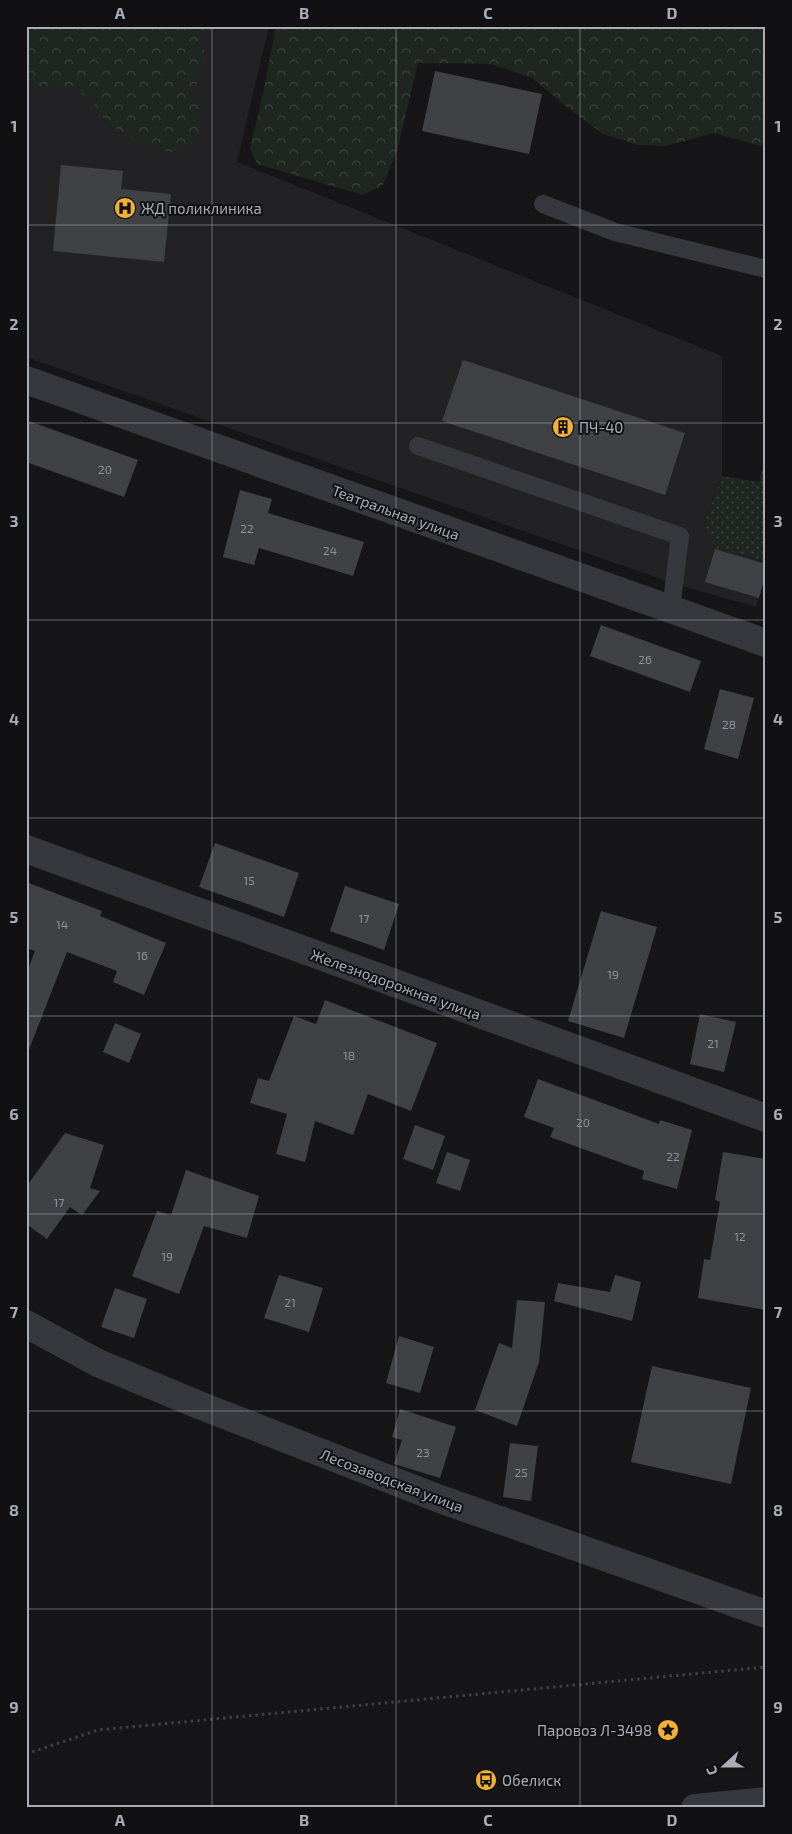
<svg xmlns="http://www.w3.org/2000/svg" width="792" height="1834" font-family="'Exo 2',sans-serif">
  <defs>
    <pattern id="grass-dots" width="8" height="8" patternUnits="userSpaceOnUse" patternTransform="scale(1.25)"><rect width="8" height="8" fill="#1e261f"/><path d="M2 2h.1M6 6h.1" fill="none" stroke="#3c433d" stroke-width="1.8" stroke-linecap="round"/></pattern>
    <pattern id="forest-crowns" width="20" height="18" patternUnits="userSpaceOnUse" patternTransform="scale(1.25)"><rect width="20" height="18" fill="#1e261f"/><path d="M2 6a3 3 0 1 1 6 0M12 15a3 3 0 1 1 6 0" fill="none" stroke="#3c433d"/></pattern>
  </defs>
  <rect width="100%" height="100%" fill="#161618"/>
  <path fill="#222225" d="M 26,26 L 269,26 L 237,162 L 722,356 L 722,476 L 704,525 L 715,547 L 766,562 L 766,576 L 756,607 L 675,584 L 26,357 Z"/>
  <path fill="url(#grass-dots)" d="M 766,454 L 766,562 L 715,547 L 704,525 L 722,476 L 759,482 Z"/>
  <g fill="url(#forest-crowns)">
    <path d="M 26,26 L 218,26 L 199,35 L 206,58 L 199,82 L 188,96 L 204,103 L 197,141 C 193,144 188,148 184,150 C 163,159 124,135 107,122 C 100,116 97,106 91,100 C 79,90 52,83 36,87 L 26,81 Z"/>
    <path d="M 276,26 L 766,26 L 766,146 L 756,145 L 714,133 L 666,146 L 638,145 L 603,134 L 568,108 L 532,78 L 491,64 L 418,63 L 397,151 L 383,185 L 363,195 L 257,164 L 250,148 L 263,94 Z"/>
  </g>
  <g fill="#404145">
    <path d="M 435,71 L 542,94 L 529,154 L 422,131 Z"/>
    <path d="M 61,165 L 123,171 L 121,189 L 171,194 L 164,262 L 53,251 Z"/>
    <path d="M 463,360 L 685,433 L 665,495 L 442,421 Z"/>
    <path d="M 26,420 L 138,460 L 124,497 L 26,462 Z"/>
    <path d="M 240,490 L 272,499 L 268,513 L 364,542 L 353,576 L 259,548 L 254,565 L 223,557 Z"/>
    <path d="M 715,549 L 766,564 L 766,573 L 759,598 L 705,582 Z"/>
    <path d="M 601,625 L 701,661 L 690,692 L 590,656 Z"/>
    <path d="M 720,689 L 754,698 L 738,759 L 704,749 Z"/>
    <path d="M 215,843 L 299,873 L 284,917 L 199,887 Z"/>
    <path d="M 26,882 L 102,911 L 100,916 L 166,943 L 144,995 L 113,982 L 117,971 L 67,952 L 28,1052 L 26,1051 L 26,974 L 35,951 L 26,948 Z"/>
    <path d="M 345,886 L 399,904 L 384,950 L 330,931 Z"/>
    <path d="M 601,911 L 657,927 L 624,1038 L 568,1021 Z"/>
    <path d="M 325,1000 L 437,1043 L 411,1111 L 368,1094 L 353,1135 L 315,1121 L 305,1162 L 276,1154 L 287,1114 L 250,1103 L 258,1078 L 269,1081 L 294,1016 L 316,1024 Z"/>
    <path d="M 700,1014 L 736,1022 L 724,1072 L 690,1064 Z"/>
    <path d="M 115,1023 L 141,1034 L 129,1063 L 103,1052 Z"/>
    <path d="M 538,1079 L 659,1124 L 660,1120 L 692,1130 L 677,1189 L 642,1179 L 644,1171 L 550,1137 L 554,1128 L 524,1117 Z"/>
    <path d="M 415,1125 L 445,1136 L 433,1170 L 403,1159 Z"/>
    <path d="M 65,1133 L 104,1145 L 90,1188 L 100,1191 L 82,1215 L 70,1207 L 47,1239 L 26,1224 L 26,1187 Z"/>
    <path d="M 447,1152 L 470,1160 L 460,1191 L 436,1183 Z"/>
    <path d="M 723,1152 L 766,1159 L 766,1310 L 698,1298 L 704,1259 L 710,1260 L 720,1202 L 715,1200 Z"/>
    <path d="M 186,1170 L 259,1196 L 247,1238 L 204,1226 L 179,1294 L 132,1276 L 157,1211 L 171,1215 Z"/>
    <path d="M 279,1275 L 323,1288 L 309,1332 L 264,1318 Z"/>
    <path d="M 615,1275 L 641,1282 L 632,1321 L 554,1301 L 558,1283 L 610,1292 Z"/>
    <path d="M 115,1288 L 147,1299 L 134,1338 L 101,1327 Z"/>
    <path d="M 517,1300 L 545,1302 L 539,1362 L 517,1426 L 475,1410 L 499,1343 L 512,1348 Z"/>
    <path d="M 399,1336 L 434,1347 L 420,1393 L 386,1383 Z"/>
    <path d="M 652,1366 L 751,1388 L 731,1484 L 631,1462 Z"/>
    <path d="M 400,1409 L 456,1427 L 440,1478 L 394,1464 L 402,1440 L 392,1437 Z"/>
    <path d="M 510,1443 L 538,1446 L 531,1501 L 503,1497 Z"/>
  </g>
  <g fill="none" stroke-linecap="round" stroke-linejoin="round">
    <path stroke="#3d3f44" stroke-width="3" stroke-dasharray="2.5 4" stroke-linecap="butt" d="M 26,1754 L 98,1730 L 766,1667"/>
    <g stroke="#37383d" stroke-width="18">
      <path d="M 543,204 L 615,232 L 766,269"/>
      <path d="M 418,446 L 680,536 L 671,609"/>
    </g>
    <g stroke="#37383d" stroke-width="28">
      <path d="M 26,380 L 766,643"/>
      <path d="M 26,849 L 766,1118"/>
      <path d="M 26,1324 L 98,1363 L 199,1405 L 440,1499 L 766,1614"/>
    </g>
    <path stroke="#37383d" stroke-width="28" d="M 695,1808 L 766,1801"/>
  </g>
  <path fill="none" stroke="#a8adb8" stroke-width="1" stroke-opacity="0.55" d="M 212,26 L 212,1808M 396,26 L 396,1808M 580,26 L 580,1808M 26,225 L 766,225M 26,423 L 766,423M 26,620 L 766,620M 26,818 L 766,818M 26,1016 L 766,1016M 26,1214 L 766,1214M 26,1411 L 766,1411M 26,1609 L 766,1609"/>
  <defs>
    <g id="hospital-disc" transform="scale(1.125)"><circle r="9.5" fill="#f2b134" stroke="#111113"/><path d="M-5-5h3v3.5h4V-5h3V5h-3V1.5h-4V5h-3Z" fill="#111"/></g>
    <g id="building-disc" transform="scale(1.125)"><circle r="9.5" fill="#f2b134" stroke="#111113"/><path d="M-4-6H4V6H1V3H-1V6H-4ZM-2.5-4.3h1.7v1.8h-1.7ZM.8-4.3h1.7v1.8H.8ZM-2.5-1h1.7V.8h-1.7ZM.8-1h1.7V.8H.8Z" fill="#111"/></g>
    <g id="sight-disc" transform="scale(1.125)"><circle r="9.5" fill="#f2b134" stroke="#111113"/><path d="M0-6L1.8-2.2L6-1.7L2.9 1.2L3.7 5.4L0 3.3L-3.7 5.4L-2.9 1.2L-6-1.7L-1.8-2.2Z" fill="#111"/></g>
    <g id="bus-disc" transform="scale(1.125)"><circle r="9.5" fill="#f2b134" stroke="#111113"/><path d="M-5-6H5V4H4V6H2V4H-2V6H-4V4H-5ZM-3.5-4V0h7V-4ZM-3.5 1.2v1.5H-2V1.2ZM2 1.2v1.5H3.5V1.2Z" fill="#111"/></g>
  </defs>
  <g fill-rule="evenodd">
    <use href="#hospital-disc" x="125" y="208"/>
    <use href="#building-disc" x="563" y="427"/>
    <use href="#sight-disc" x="668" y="1730"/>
    <use href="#bus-disc" x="486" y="1780"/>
  </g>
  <g text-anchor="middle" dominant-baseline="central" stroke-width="4" stroke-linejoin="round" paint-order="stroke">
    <g font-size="12" fill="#8e929b">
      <text x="105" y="469">20</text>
      <text x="247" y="528">22</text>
      <text x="330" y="550">24</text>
      <text x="645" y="659">26</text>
      <text x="729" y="724">28</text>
      <text x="249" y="880">15</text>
      <text x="364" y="918">17</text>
      <text x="62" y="924">14</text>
      <text x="142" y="955">16</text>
      <text x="613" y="974">19</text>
      <text x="713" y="1043">21</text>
      <text x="349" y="1055">18</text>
      <text x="583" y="1122">20</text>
      <text x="673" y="1156">22</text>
      <text x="59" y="1202">17</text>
      <text x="740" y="1236">12</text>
      <text x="167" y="1256">19</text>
      <text x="290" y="1302">21</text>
      <text x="423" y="1452">23</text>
      <text x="521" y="1472">25</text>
    </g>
    <g font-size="15" fill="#a8adb8" stroke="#111113" text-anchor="start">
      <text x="141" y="208">ЖД поликлиника</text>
      <text x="579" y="427">ПЧ-40</text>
      <text x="652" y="1730" text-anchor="end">Паровоз Л-3498</text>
      <text x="502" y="1780">Обелиск</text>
    </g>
    <g font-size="15" fill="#a8adb8" stroke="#111113">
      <text transform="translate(396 512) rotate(20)">Театральная улица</text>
      <text transform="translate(396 984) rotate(20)">Железнодорожная улица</text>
      <text transform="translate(392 1480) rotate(21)">Лесозаводская улица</text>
    </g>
  </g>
  <rect width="792" height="1834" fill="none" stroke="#111113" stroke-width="55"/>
  <g transform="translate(724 1766) rotate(249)" stroke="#111113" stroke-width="4" paint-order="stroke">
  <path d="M0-4L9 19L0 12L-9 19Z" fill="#a8adb8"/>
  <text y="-8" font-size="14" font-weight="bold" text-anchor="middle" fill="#a8adb8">С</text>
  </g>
  <rect x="28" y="28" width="736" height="1778" fill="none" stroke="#a8adb8" stroke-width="2"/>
  <g font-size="16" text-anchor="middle" font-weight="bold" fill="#a8adb8">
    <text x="120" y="19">A</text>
    <text x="304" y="19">B</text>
    <text x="488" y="19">C</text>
    <text x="672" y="19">D</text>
    <text x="14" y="132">1</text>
    <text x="778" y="132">1</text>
    <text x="14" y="330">2</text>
    <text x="778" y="330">2</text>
    <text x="14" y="527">3</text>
    <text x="778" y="527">3</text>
    <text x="14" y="725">4</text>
    <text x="778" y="725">4</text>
    <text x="14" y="923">5</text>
    <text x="778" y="923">5</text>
    <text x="14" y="1120">6</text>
    <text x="778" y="1120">6</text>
    <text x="14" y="1318">7</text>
    <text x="778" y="1318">7</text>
    <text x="14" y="1516">8</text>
    <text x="778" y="1516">8</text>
    <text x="14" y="1713">9</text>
    <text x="778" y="1713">9</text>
    <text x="120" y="1826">A</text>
    <text x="304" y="1826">B</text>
    <text x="488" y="1826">C</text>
    <text x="672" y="1826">D</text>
  </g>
</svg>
